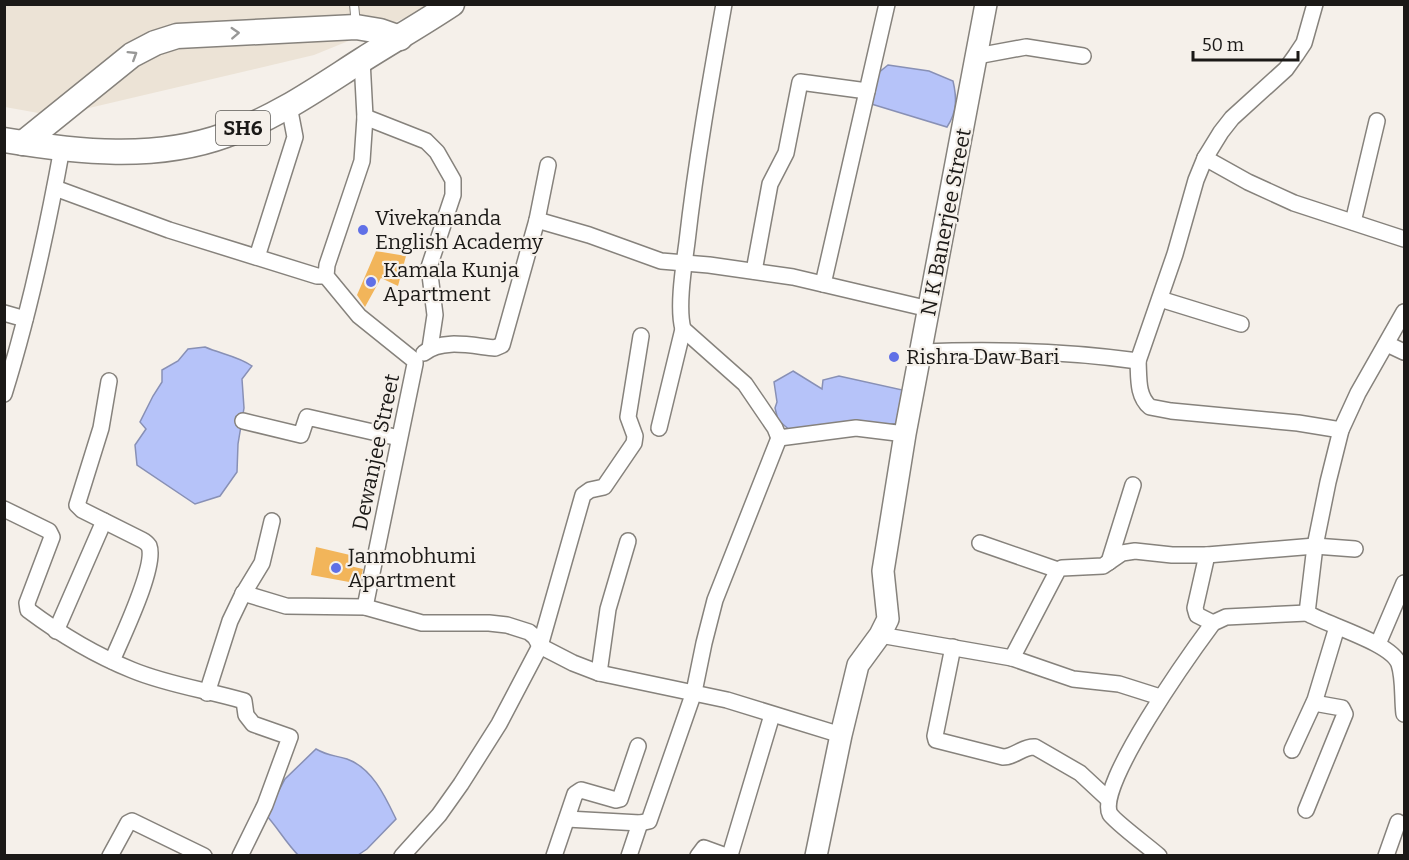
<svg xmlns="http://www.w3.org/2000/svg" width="1409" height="860" font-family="Bitter,serif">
  <rect width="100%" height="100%" fill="#f5f0ea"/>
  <path fill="#ece3d6" d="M 4,5 L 437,5 L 314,55 L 55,116 L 5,107 Z"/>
  <g fill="#b6c3f9" stroke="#8890b5" stroke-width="1.5">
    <path d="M 888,65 L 929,71 L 953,81 C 957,98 957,112 947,127 L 868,103 L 877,74 Z"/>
    <path d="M 205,347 C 221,354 238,356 252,366 L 242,379 L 244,408 L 238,444 L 237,472 L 220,496 L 195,504 L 137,465 L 135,445 L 146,429 L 140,422 L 153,396 L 162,382 L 162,370 L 178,361 L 188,349 Z"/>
    <path d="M 793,371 L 822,389 L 823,380 L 839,376 L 907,391 L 904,423 L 792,432 L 778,420 L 775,408 L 777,402 L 774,382 Z"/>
    <path d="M 316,749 C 328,756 334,755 347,759 C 372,768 385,796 396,819 L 367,849 L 358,855 L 299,856 C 286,843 278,828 266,815 L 285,779 Z"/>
  </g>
  <g fill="#f2b55a">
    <path d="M 376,251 L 406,256 L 398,286 L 381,278 L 365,307 L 357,295 Z"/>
    <path d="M 316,547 L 350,555 L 350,566 L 363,569 L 360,584 L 311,575 Z"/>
  </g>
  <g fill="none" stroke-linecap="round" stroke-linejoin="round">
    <g stroke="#86827c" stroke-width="10">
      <path id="lane" d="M 354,4 L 356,25"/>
    </g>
    <g stroke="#86827c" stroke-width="18">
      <g id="street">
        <path d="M 724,4 C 710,83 696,162 687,242 C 684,265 677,307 683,329 L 745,384 L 775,428 L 779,438 L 856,428 L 905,434"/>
        <path d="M 977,56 L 1026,47 L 1083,56"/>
        <path d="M 362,60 L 365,117 L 362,161 L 327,265 L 326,276 L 359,316 L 415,361 L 415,364 L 365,607"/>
        <path d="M 365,117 L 426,141 L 437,152 L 453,180 L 453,195 L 429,267 L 435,315 L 430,348"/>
        <path d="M 1205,158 L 1248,182 L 1294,203 L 1404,239"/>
        <path d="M 55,188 L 169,230 L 317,276 L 326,276"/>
        <path d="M 537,220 L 589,235 L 661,261 L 709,265 L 793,277 L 929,309"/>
        <path d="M 1353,222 L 1377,121"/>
        <path d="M 257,257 L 295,137 L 289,106"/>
        <path d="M 754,271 L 770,184 L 786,153 L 800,82 L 867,91"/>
        <path d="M 823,284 L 887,4"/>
        <path d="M 1160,299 L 1241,324"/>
        <path d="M 1404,312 L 1358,393 L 1341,430 L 1328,482 L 1315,546 L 1307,613 C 1327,625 1392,643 1399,664 C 1404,679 1402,698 1404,714"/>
        <path d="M 4,313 L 25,319"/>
        <path d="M 1387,344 L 1404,352"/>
        <path d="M 922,352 C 994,349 1067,351 1138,361 L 1175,254 L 1196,180 L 1205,158 L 1221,132 L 1232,118 L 1286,69 L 1296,55 L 1304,43 L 1315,4"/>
        <path d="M 424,353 C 442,338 473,346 495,348 L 502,345 L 537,220 L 548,165"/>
        <path d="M 1138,361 C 1139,378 1137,396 1150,407 L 1171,411 L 1298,423 L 1341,430"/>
        <path d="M 109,381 L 101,428 L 77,505 L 82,510 L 142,540 C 146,542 147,543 149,546 C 157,566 121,639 112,661"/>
        <path d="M 4,394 C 29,314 47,231 62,148"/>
        <path d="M 243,421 L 301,435 L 307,417 L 399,438"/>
        <path d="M 659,428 L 683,329"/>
        <path d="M 4,509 L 49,531 L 52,537 L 27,603 L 28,610 C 60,634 95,655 132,670 C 168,685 207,690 244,701 L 246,715 L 253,724 L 290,737 L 265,805 L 240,856"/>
        <path d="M 980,543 L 1058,570"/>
        <path d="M 1207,555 L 1195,608 L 1197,615 L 1213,623"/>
        <path d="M 1109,562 L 1133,485"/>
        <path d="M 243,593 L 286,606 L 365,607 L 422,623 L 489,623 L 507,625 L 529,632 L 535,637 L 540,646 L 573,663 L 599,673 L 727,700 L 841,735"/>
        <path d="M 56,631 L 104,521"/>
        <path d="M 880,635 L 1012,658 L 1073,679 L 1119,684 L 1160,697"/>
        <path d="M 1378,644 L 1404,583"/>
        <path d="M 953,647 L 935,736 L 936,740 L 1003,757 C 1015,757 1023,746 1035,747 L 1080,773 L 1108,799"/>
        <path d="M 1012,658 L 1058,570 L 1062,568 L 1103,566 L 1122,553 L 1135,551 L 1172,555 L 1207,555 L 1315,546 L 1355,549"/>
        <path d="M 599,673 L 608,609 L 628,541"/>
        <path d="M 207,693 L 230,621 L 242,596 L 262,563 L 272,521"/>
        <path d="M 1292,750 L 1315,700 L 1337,627"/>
        <path d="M 1306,810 L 1345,714 L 1342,708 L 1314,703"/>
        <path d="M 567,819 L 640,823 L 649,821 L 694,692 L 704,643 L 715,600 L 779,438"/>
        <path d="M 110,856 L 128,823 L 132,821 L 204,856"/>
        <path d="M 402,856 L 439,815 L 461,784 L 499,724 L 540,646 L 583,495 L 590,490 L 604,487 L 634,443 L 635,436 L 628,417 L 641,336"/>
        <path d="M 554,856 L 575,794 L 581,790 L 616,800 L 620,799 L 638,746"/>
        <path d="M 629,856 L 640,823"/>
        <path d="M 698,856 L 704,848 L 726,856"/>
        <path d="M 728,856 L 731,852 L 772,715"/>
        <path d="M 1159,856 C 1149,847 1115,822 1110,814 C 1095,786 1193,650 1213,623 L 1226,617 L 1307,613"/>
        <path d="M 1386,856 L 1398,822"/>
      </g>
    </g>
    <g stroke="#86827c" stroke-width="24">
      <path id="secondary" d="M 816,856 L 841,735 L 858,665 L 880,635 L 888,619 L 883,571 L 905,434 L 986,4"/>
    </g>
    <g stroke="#86827c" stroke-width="27">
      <g id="primary">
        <path d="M 4,140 C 77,152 155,161 226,135 C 276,118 318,88 362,60 C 392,41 422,24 452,4"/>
        <path d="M 23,143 L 132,55 L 155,43 L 177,36 L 356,27 L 380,31 L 400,38"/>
      </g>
    </g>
    <use href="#lane" stroke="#fff" stroke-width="8"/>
    <use href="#street" stroke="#fff" stroke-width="15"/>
    <use href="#secondary" stroke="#fff" stroke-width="21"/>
    <use href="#primary" stroke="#fff" stroke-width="24"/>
  </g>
  <defs><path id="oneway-chevron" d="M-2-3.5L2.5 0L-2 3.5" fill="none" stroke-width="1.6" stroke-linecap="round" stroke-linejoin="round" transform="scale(1.5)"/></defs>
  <g stroke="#989897">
    <use href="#oneway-chevron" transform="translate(235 33) rotate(-3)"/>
    <use href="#oneway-chevron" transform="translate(133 55) rotate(-32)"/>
  </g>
  <g fill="#6070e7" stroke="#f5f0ea" stroke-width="2">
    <circle cx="363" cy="230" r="6"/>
    <circle cx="371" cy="282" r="6"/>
    <circle cx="894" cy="357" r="6"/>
    <circle cx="336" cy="568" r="6"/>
  </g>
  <g text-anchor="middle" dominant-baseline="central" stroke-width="4.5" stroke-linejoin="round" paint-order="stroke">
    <rect fill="#f5f0ea" stroke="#5c5a56" stroke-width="1.5" x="216" y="111" width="54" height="34" rx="4.5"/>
    <g font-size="20" font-weight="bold" fill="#1b1917">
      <text x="243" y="128">SH6</text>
    </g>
    <g font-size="21" fill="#1b1917" stroke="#f5f0ea" text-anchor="start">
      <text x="375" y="218">Vivekananda<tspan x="375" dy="24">English Academy</tspan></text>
      <text x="383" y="270">Kamala Kunja<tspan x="383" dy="24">Apartment</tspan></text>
      <text x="906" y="357">Rishra Daw Bari</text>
      <text x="348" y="556">Janmobhumi<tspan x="348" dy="24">Apartment</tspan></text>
    </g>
    <g font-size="21" fill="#1b1917" stroke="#f5f0ea">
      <text transform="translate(946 222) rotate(-79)">N K Banerjee Street</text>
      <text transform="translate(376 452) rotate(-78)">Dewanjee Street</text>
    </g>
  </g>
  <rect width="1409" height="860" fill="none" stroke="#1b1917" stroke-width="12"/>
  <path d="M1193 51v9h105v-9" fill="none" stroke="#1b1917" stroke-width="3"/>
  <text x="1202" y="51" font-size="18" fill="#1b1917" stroke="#f5f0ea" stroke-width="4.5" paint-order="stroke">50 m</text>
</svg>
